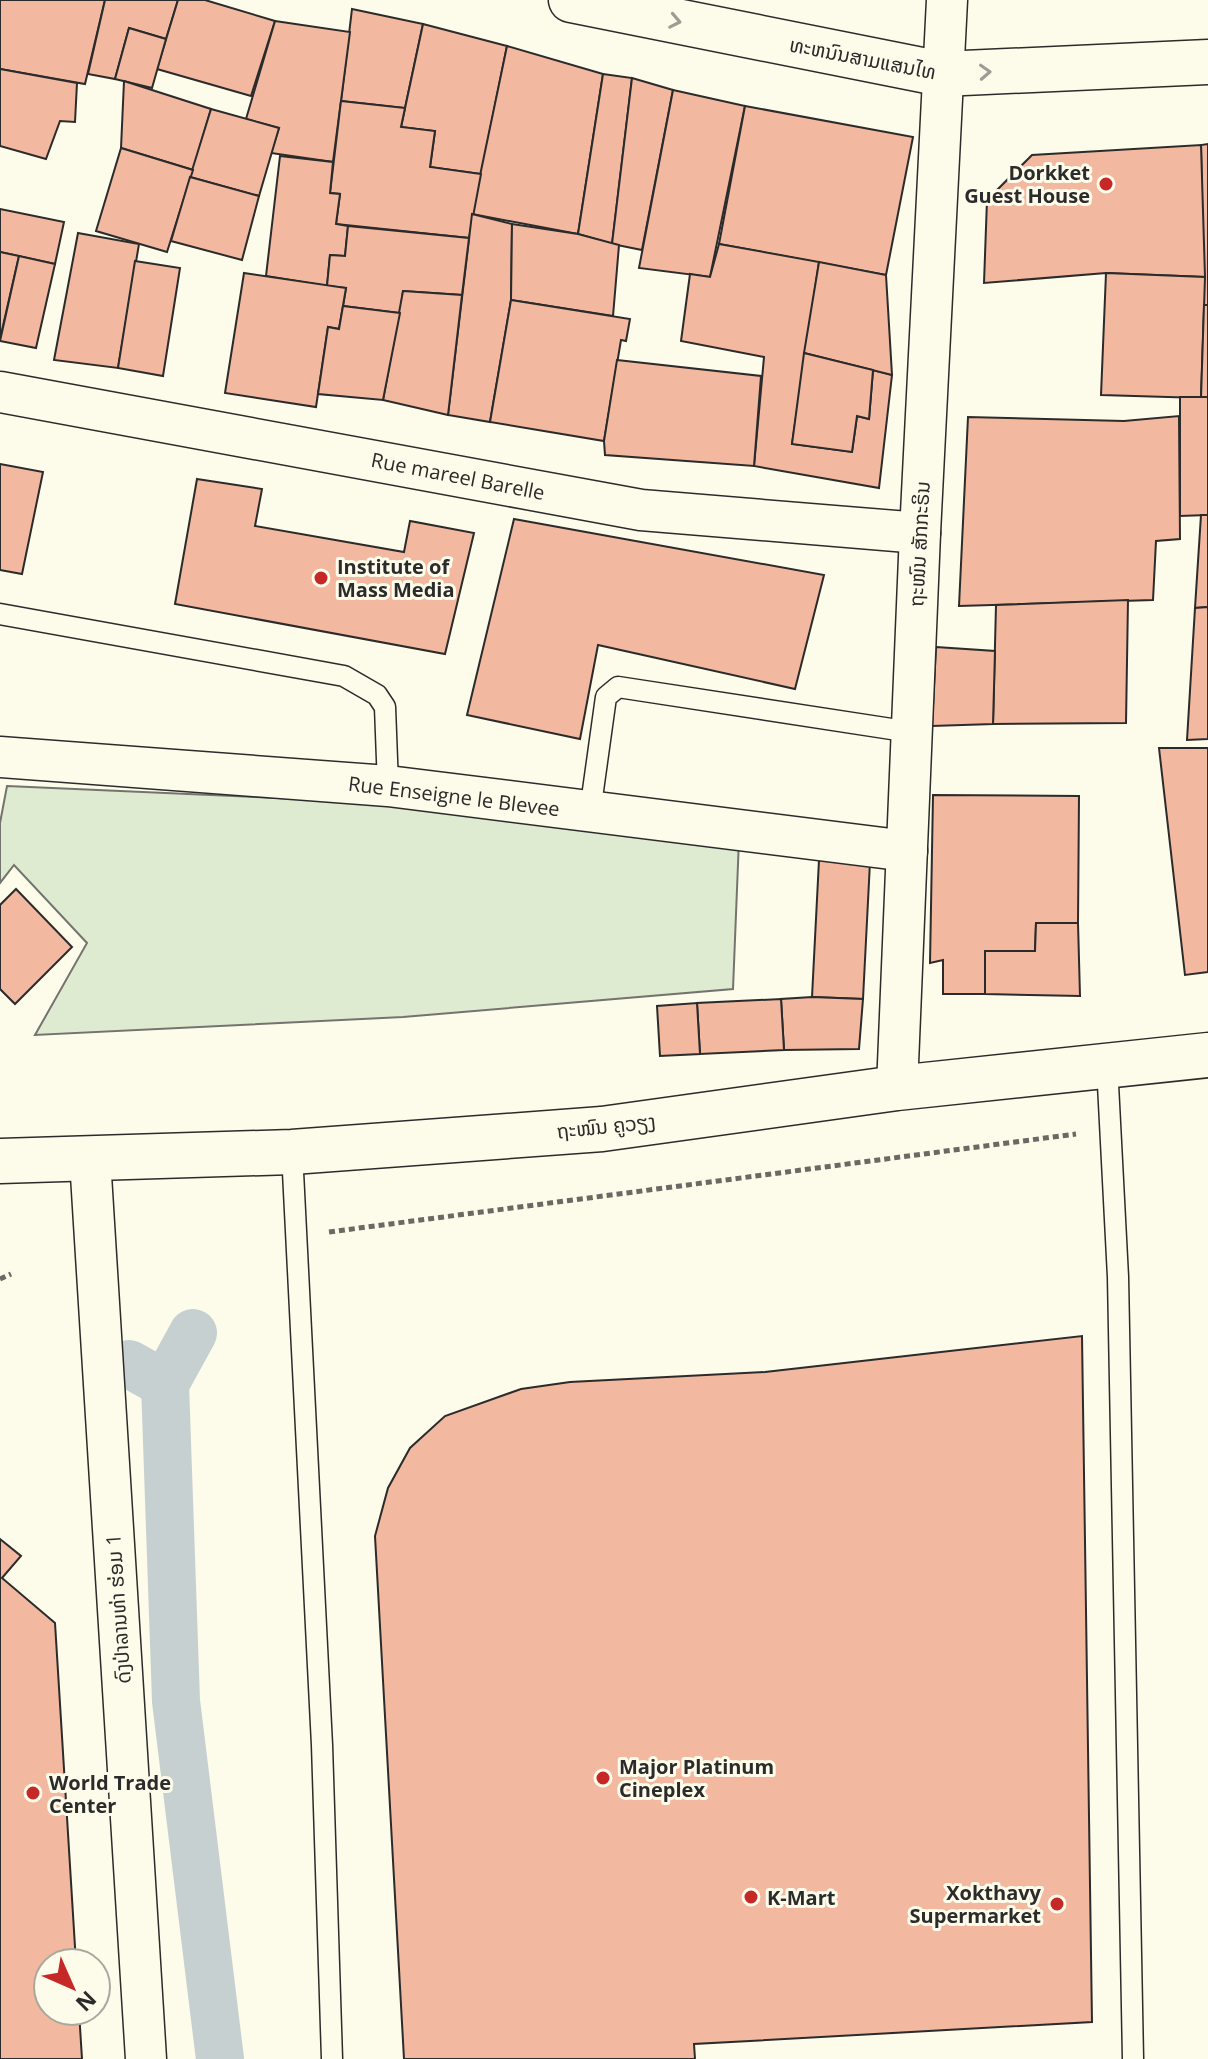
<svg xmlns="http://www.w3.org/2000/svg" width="1208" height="2059" font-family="'Open Sans','Noto Sans Lao',sans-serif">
  <rect width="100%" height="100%" fill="#fdfbea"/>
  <path fill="#deebd1" stroke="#74746e" stroke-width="2" d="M 7,786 L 370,802 L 739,839 L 733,989 L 403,1017 L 35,1035 L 87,943 L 14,865 L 0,883 L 0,823 Z"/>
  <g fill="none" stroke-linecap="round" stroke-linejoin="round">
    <g stroke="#c7d0d0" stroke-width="48">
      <path d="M 193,1333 L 165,1384 L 176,1701 L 220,2059"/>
      <path d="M 129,1364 L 165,1384"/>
    </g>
  </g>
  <g fill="#f2b8a0" stroke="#2b2b2b" stroke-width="2">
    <path d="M 0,0 L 105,0 L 85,84 L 0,69 Z"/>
    <path d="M 105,0 L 178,0 L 166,39 L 129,28 L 115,79 L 88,74 Z"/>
    <path d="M 178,0 L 205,0 L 275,21 L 251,96 L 157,69 Z"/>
    <path d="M 352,9 L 423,24 L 405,108 L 341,101 Z"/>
    <path d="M 275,21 L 350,32 L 333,162 L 271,153 L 279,128 L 246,119 Z"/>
    <path d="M 423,24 L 507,46 L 481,174 L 430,167 L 435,131 L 401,127 Z"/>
    <path d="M 129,28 L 166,39 L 152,88 L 115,79 Z"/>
    <path d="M 507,46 L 603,74 L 578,234 L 472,214 Z"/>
    <path d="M 0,69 L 77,83 L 75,122 L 60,121 L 46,159 L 0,146 Z"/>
    <path d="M 603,74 L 632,78 L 612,244 L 578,234 Z"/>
    <path d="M 632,78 L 673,90 L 642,250 L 612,244 Z"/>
    <path d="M 124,81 L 211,109 L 193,170 L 121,148 Z"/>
    <path d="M 673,90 L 745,106 L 710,277 L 639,268 Z"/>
    <path d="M 341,101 L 405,108 L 401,127 L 435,131 L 430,167 L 481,174 L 469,238 L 336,224 L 340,194 L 330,193 Z"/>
    <path d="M 745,106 L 913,137 L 886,275 L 719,244 Z"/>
    <path d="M 211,109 L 279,128 L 259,196 L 190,177 Z"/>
    <path d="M 1208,144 L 1208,305 L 1204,305 L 1201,145 Z"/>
    <path d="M 1201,145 L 1205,277 L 1106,273 L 984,283 L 987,200 L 1032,155 Z"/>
    <path d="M 121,148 L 193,170 L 167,252 L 96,231 Z"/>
    <path d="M 280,156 L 333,162 L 330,193 L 340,194 L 336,224 L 348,226 L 345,256 L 330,255 L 327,286 L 266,276 Z"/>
    <path d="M 190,177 L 259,196 L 242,260 L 171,241 Z"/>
    <path d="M 0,209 L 64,222 L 55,264 L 0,252 Z"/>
    <path d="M 472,214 L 512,224 L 511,300 L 490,422 L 448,415 Z"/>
    <path d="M 512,224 L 578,234 L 619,245 L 613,316 L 511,300 Z"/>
    <path d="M 348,226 L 469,238 L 462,295 L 403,291 L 400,313 L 343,306 L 346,288 L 327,286 L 330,255 L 345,256 Z"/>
    <path d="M 78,233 L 139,244 L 118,368 L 54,360 Z"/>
    <path d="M 719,244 L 819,262 L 792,444 L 852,452 L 857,416 L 869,419 L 873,370 L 892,375 L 879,488 L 754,466 L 764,357 L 681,341 L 690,274 L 710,277 Z"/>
    <path d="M 0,252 L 19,256 L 0,339 Z"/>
    <path d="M 19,256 L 55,264 L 36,348 L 0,341 Z"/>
    <path d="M 135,261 L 180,268 L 163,376 L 118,368 Z"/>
    <path d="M 819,262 L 886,275 L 892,375 L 804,353 Z"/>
    <path d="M 244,273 L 346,288 L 339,329 L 328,327 L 316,407 L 225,393 Z"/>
    <path d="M 1106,273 L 1205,277 L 1201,398 L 1101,395 Z"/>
    <path d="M 403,291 L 462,295 L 448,415 L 383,400 Z"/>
    <path d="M 511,300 L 630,319 L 626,341 L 621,340 L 604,441 L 490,422 Z"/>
    <path d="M 1204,305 L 1208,305 L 1208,397 L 1201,398 Z"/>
    <path d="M 343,306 L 400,313 L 383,400 L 318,394 L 328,327 L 339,329 Z"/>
    <path d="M 804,353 L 873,370 L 869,419 L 857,416 L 852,452 L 792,444 Z"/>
    <path d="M 617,360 L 761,376 L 754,466 L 605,455 L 604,441 Z"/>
    <path d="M 1180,397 L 1208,397 L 1208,515 L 1180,516 Z"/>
    <path d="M 1179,416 L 1180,539 L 1156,541 L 1153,600 L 959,606 L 968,417 L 1124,421 Z"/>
    <path d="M 0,464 L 43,472 L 22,574 L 0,570 Z"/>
    <path d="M 197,479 L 262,489 L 255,526 L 404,552 L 410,521 L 474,533 L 445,654 L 175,604 Z"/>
    <path d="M 1201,515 L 1208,515 L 1208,607 L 1195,608 Z"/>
    <path d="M 514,519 L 824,575 L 795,689 L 598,645 L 580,739 L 467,715 Z"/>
    <path d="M 1128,600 L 1126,723 L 993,724 L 996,605 Z"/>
    <path d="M 1208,607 L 1208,739 L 1187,740 L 1195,608 Z"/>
    <path d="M 936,647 L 995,651 L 993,724 L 932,726 Z"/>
    <path d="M 1159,748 L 1208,748 L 1208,972 L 1185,975 Z"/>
    <path d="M 933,795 L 1079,796 L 1078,923 L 1036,923 L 1035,951 L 985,951 L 985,994 L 943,994 L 943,960 L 930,963 Z"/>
    <path d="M 819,860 L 870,862 L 863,999 L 812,997 Z"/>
    <path d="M 16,889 L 72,947 L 15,1004 L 0,989 L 0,905 Z"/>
    <path d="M 1036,923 L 1078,923 L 1080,996 L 985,994 L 985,951 L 1035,951 Z"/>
    <path d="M 812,997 L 863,999 L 859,1049 L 784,1050 L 781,999 Z"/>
    <path d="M 781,999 L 784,1050 L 700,1054 L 697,1003 Z"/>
    <path d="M 697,1003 L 700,1054 L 660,1056 L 657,1006 Z"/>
    <path d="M 1082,1336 L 1092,2022 L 694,2044 L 695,2059 L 404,2059 L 375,1536 L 388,1488 L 410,1448 L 445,1416 L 521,1389 L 570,1382 L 765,1372 Z"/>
    <path d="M 0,1539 L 21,1556 L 2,1578 L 55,1623 L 76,1963 L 48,1963 L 48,2011 L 79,2011 L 82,2059 L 0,2059 Z"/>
  </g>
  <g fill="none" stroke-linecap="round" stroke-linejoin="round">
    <g stroke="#2b2b2b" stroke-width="23">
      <g id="lane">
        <path d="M 0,614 L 344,676 L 377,695 L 385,707 L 388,786"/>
        <path d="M 590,812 L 606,697 L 618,687 L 911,732"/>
        <path d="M 1107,1065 L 1118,1277 L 1133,2059"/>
        <path d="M 292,1152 L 322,1745 L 332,2059"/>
      </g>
    </g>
    <g stroke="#2b2b2b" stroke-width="43">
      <g id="street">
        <path d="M 0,392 L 641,510 L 920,533"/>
        <path d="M 0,757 L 388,786 L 907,851"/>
        <path d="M 897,1088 L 920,533 L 947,0"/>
        <path d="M 90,1159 L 146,2059"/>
      </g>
    </g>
    <g stroke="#2b2b2b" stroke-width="47">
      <path id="secondary" d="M 0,1161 L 292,1152 L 602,1129 L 897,1088 L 1208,1055"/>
    </g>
    <g stroke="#2b2b2b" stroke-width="47">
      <path id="primary" d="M 571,0 L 942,74 L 1208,62"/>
    </g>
    <g stroke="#6a6964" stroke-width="5" stroke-dasharray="6 4" stroke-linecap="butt">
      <path d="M 329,1232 L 1076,1134"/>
      <path d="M 0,1279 L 11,1274"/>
    </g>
    <use href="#lane" stroke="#fdfbea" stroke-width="20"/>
    <use href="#street" stroke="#fdfbea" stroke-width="40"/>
    <use href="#secondary" stroke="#fdfbea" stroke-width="44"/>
    <use href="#primary" stroke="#fdfbea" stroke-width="44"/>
  </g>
  <defs><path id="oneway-chevron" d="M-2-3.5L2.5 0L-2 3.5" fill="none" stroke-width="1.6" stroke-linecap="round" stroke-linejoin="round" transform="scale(2)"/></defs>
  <g stroke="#9e9d94">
    <use href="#oneway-chevron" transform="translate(675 21) rotate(11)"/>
    <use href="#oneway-chevron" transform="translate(985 72) rotate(-3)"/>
  </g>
  <g fill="#c62828" stroke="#fdfbea" stroke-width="3">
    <circle cx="1106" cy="184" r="8"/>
    <circle cx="321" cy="578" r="8"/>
    <circle cx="603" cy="1778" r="8"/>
    <circle cx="33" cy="1793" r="8"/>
    <circle cx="751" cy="1897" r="8"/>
    <circle cx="1057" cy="1904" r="8"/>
  </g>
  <g text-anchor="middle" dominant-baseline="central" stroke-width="6" stroke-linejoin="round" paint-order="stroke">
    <g font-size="20" fill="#2b2b2b" stroke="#fdfbea">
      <text transform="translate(863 58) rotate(11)">ທະຫນົນສາມແສນໄທ</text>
      <text transform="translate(458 476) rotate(11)">Rue mareel Barelle</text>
      <text transform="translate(919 544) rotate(-87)">ຖະໜົນ ສັກກະຣິນ</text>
      <text transform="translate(454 796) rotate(7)">Rue Enseigne le Blevee</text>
      <text transform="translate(606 1126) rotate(-6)">ຖະໜົນ ຄູວຽງ</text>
      <text transform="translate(118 1609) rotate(-94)">ດົງປ່າລານທ່າ ຮ່ອມ 1</text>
    </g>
    <g font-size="20" font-weight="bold" fill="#2b2b2b" stroke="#fdfbea" text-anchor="start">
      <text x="1090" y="172" text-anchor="end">Dorkket<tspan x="1090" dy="23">Guest House</tspan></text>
      <text x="337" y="566">Institute of<tspan x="337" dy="23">Mass Media</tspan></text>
      <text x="619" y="1766">Major Platinum<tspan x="619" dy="23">Cineplex</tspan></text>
      <text x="49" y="1782">World Trade<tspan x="49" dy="23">Center</tspan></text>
      <text x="1041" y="1892" text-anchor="end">Xokthavy<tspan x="1041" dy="23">Supermarket</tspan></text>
      <text x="767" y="1897">K-Mart</text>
    </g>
  </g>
  <g transform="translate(72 1987) rotate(135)"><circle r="38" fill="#fdfbea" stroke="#a9a89e" stroke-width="2"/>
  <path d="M0-6L14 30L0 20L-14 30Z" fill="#c62828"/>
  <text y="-12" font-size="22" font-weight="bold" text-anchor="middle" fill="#2b2b2b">N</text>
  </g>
</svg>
